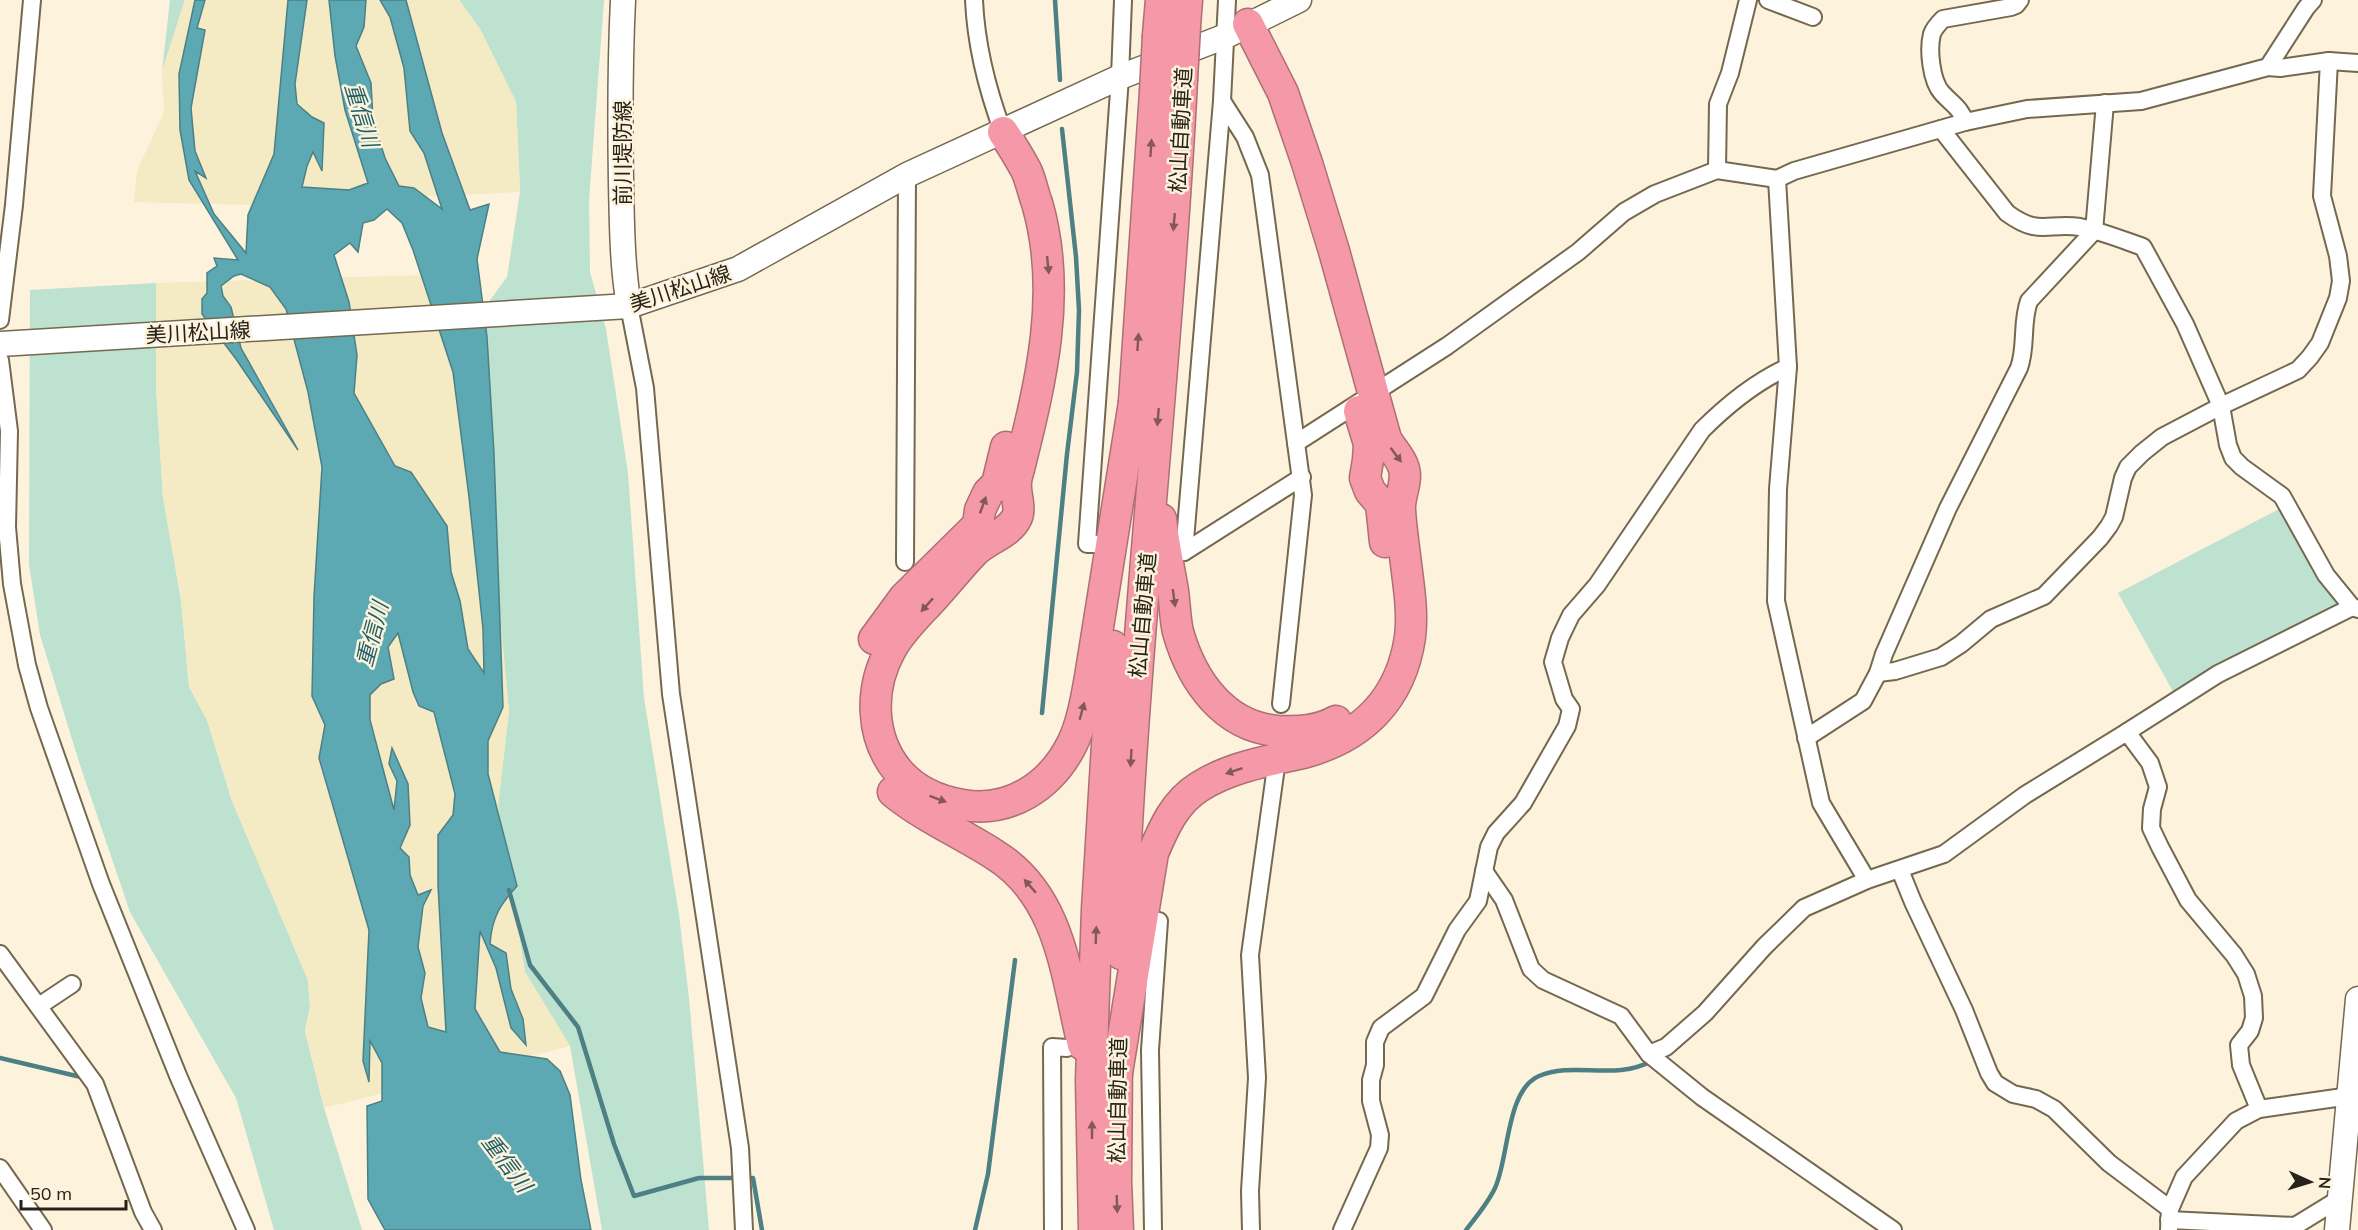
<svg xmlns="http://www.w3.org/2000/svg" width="2358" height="1230" font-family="Mulish,'Noto Sans JP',sans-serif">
  <rect width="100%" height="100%" fill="#fdf2dc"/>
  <g fill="#bde2cf">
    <path d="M 170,0 L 185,0 L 162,71 Z"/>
    <path d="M 459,0 L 604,0 L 589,200 L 590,272 L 606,329 L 628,473 L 644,698 L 679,915 L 689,998 L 709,1230 L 602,1230 L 570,1046 L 525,972 L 498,805 L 509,711 L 463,337 L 507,277 L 520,192 L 516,102 L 480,29 Z"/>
    <path d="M 156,283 L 156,385 L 163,497 L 181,600 L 189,687 L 207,720 L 232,801 L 308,980 L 310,1007 L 305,1031 L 324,1108 L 362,1230 L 274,1230 L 236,1098 L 130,912 L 80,765 L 40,635 L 29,564 L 30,290 Z"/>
    <path d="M 2283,507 L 2339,608 L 2175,695 L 2118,593 Z"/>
  </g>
  <g fill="#f4eac4">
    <path d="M 185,0 L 459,0 L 480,29 L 516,102 L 520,192 L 252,205 L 134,202 L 137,171 L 164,112 L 162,71 Z"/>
    <path d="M 462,274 L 492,525 L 509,711 L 498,805 L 525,972 L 570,1046 L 324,1108 L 305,1031 L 310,1007 L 308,980 L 232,801 L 207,720 L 189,687 L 181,600 L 163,497 L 156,385 L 156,283 Z"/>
  </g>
  <path fill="#5ca9b4" stroke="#4c8085" stroke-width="1.5" fill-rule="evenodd" d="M 195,0 L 205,0 L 197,28 L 205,30 L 191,108 L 195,151 L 206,178 L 195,171 L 214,214 L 246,253 L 248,215 L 274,154 L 288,0 L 307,0 L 295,84 L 297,104 L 312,117 L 324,123 L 322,171 L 313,152 L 307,166 L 302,187 L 349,190 L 368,183 L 345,110 L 335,56 L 329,0 L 366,0 L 364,27 L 356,46 L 371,83 L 373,120 L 385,158 L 399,186 L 414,188 L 442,209 L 424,153 L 410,131 L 404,68 L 390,17 L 380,0 L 406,0 L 442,133 L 470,210 L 489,204 L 477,259 L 487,337 L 494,454 L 503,707 L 488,741 L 488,774 L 517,886 C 500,905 492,917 490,944 L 506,953 L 511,989 L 523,1019 L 526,1045 L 511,1028 L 496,968 L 480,931 L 475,1009 L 500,1052 L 547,1059 L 560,1071 L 570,1095 L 581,1180 L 591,1230 L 385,1230 L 368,1199 L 367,1106 L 382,1101 L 382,1063 L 370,1041 L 369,1082 L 363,1061 L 369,930 L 319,758 L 325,725 L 312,696 L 314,597 L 322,467 L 308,392 L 286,309 L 270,287 L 241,274 L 234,276 L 221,286 L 223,296 L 231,307 L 241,348 L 298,450 L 236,359 L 202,314 L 202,299 L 207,293 L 207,273 L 217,266 L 214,258 L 238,260 L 189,180 L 180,130 L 179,74 ZM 387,209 L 402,223 L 413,250 L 453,372 L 469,497 L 483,629 L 484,673 L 468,649 L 460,601 L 451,572 L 447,526 L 411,472 L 395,466 L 354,393 L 357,355 L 349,302 L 334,255 L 350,243 L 358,252 L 363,223 L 374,220 ZM 398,633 L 413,692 L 419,706 L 434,712 L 455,794 L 453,815 L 438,835 L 438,885 L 446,1032 L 428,1027 L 421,998 L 425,973 L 418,947 L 423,906 L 431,890 L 418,895 L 410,875 L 409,857 L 400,848 L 410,825 L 408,784 L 392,748 L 389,764 L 397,781 L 394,810 L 370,720 L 370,695 L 381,684 L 394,679 L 388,647 Z"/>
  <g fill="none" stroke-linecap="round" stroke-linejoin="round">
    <g stroke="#4c8085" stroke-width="4.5">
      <path d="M 1055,0 L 1060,80"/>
      <path d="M 1042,713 L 1067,454 L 1077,372 L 1079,310 L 1076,257 L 1062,129"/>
      <path d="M 509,890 L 530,965 L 578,1027 L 614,1144 L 634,1196 L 699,1178 L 753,1178 L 762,1230"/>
      <path d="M 0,1058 L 85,1078"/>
      <path d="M 975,1230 L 988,1174 L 1015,960"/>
      <path d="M 1466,1230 C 1476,1217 1488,1203 1495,1188 C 1509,1158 1506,1090 1539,1076 C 1574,1061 1614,1081 1652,1061"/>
    </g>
    <g stroke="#74684f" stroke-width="20">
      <g id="street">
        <path d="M 974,0 C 976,46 987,89 1003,132"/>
        <path d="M 1768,0 L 1813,17"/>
        <path d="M 2268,67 L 2280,68 L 2329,61 L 2358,63"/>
        <path d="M 1222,101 L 1245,137 L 1260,175 L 1303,495 L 1281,704"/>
        <path d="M 1965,122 C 1961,108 1951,103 1942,93 C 1931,81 1928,49 1932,34 C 1934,28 1938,24 1943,19 L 2011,7 L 2016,5 L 2020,0"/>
        <path d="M 1941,129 L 2007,213 C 2040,237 2047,222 2080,227 C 2101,231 2123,240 2143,247 L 2185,324 L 2221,406 L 2228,445 L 2233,458 L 2242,467 L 2282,496 L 2326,575 L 2352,607 L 2358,609"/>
        <path d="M 1717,170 L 1718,104 L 1730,73 L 1748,0"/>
        <path d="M 1777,179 L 1788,367 L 1778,489 L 1776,601 L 1821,803 L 1867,880"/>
        <path d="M 629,306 L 645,388 L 671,694 L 740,1148 L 744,1230"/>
        <path d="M 0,320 L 14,205 L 32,0"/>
        <path d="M 0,360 L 9,431 L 7,527 L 12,584 L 27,665 L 39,708 L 101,884 L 179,1078 L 246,1230"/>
        <path d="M 1296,443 L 1447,346 L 1578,252 L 1624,212 L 1655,194 L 1717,170 L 1777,179 L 1794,171 L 1965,122 L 2027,109 L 2141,101 L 2268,67 L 2306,8 L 2313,0"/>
        <path d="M 1103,544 L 1087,544 L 1120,77 L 1123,0"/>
        <path d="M 1178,551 L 1184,552 L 1302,477"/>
        <path d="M 1184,552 L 1222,101 L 1227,0"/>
        <path d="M 905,562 L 907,175"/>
        <path d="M 1878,673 L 1895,671 L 1941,657 L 1961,644 L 1991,619 L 2044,596 L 2100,538 L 2109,526 L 2114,517 L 2123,478 L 2128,467 L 2142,453 L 2162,437 L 2221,406 L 2298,370 L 2310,357 L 2320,343 L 2338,298 L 2341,281 L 2338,256 L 2322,196 L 2329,61"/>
        <path d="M 2127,732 L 2218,674 L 2352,607"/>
        <path d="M 1806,738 L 1863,701 L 1878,673 L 1884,654 L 1948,508 L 2019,368 C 2027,346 2021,323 2029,301 L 2094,231 L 2105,103"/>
        <path d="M 1900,870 L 1913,902 L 1964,1010 L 1989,1073 L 1995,1083 L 2013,1094 L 2036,1099 L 2054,1109 L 2109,1163 L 2170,1209"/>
        <path d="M 1484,871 L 1504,900 L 1531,969 L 1543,980 L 1621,1016 L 1649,1054 L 1702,1097 L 1893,1230"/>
        <path d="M 0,954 L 95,1084 L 143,1212 L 153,1230"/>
        <path d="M 39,1006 L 72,984"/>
        <path d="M 1649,1054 L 1666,1047 L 1705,1013 L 1764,947 L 1804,908 L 1867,880 L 1944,854 L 2025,795 L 2127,732 L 2150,763 L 2158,787 L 2152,809 L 2151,828 L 2160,847 L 2188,900 L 2234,955 L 2246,974 L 2253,996 L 2254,1018 L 2250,1031 L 2239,1045 L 2241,1065 L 2259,1109"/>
        <path d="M 0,1168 L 43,1230"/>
        <path d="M 2169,1220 L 2295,1226 L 2339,1199"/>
        <path d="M 1053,1230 L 1052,1047 L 1067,1048"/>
        <path d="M 1153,1230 L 1150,1050 L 1159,921"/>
        <path d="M 1251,1230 L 1250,1191 L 1257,1078 L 1250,955 L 1275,774"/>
        <path d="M 1342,1230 L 1379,1148 L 1380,1135 L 1371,1101 L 1371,1080 L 1375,1065 L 1375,1042 L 1381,1028 L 1424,996 L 1457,930 L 1478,901 L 1489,847 L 1496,833 L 1523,803 L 1567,726 L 1571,709 L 1564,699 L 1553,662 L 1560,638 L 1571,615 L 1597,585 L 1702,430 C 1727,405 1755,382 1788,367"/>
        <path d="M 2169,1230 L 2170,1209 L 2184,1177 L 2236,1121 L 2259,1109 L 2350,1096"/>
      </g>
    </g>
    <g stroke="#74684f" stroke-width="27">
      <g id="secondary">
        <path d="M 623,0 C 620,61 620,122 621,183 C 622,225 622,265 629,306"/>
        <path d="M 0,344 L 629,306 L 738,269 L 907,175 L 1120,77 L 1226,36 L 1299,0"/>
        <path d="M 2337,1230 L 2358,999"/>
      </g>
    </g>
    <g stroke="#ad6f76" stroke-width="33">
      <g id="highway">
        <path d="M 1185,26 L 1187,0"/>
        <path d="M 1158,35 L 1161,0"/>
        <path d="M 1003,132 C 1011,144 1019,157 1026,170 C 1031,180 1033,193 1037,203 C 1063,292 1041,381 1019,469 C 1018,473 1016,478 1016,483 C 1015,493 1021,508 1017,517 C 1010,533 988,539 975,551 C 961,565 949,581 935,596 C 920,613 902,629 891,649 C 869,688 870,737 898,771 C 915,791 938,801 963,805 C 1010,813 1051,786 1072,744 C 1082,724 1086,699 1090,677 L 1135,396"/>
        <path d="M 1359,411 L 1369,444 L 1368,460 L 1365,478 L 1370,491 L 1381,504 L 1385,542"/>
        <path d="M 1133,416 L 1155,92"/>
        <path d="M 1161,519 C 1164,544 1169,567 1173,591 C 1175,605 1175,619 1178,632 C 1192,681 1224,727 1278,731 C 1299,732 1318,731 1336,721"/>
        <path d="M 874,639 L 904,598 L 978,525 L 980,510 L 988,493 L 997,484 L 1006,447"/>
        <path d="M 893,792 C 925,818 961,833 995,855 C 1061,896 1066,976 1083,1045"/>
        <path d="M 1121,954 C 1131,662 1167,372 1182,80"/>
        <path d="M 1117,1059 L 1116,1182 L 1118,1230"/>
        <path d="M 1116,1079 L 1153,853 C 1164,827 1175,802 1199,787 C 1230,767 1268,761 1303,753 C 1363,737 1401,699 1410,637 C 1413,613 1409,588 1406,564 C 1404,546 1401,528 1400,510 C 1399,495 1409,480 1403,466 C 1400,457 1391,448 1386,439 L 1334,251 L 1307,163 L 1283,93 L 1248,24"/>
        <path d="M 1094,1230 L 1091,1080 L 1097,909 L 1113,646"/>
      </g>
    </g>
    <use href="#street" stroke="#fff" stroke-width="16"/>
    <use href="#secondary" stroke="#fff" stroke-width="24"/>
    <use href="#highway" stroke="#f599a9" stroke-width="30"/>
    <g stroke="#ad6f76" stroke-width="33" stroke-linecap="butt">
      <g id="highway-bridge">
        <path d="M 1182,80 L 1185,26"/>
        <path d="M 1155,92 L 1158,35"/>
      </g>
    </g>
    <use href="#highway-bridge" stroke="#f599a9" stroke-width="30"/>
  </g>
  <defs><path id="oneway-solid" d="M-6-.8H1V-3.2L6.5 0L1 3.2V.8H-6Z" transform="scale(1.5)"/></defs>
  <g fill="#845859">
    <use href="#oneway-solid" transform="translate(1151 148) rotate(-86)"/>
    <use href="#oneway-solid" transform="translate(1174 222) rotate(95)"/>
    <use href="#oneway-solid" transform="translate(1048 265) rotate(84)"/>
    <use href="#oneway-solid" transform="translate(1138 342) rotate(-86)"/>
    <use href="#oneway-solid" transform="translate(1158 417) rotate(95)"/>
    <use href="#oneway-solid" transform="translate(1396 455) rotate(53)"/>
    <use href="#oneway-solid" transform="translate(983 505) rotate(-70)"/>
    <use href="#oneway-solid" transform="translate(1174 598) rotate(82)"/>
    <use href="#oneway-solid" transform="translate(927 605) rotate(132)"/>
    <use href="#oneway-solid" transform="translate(1082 711) rotate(-75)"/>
    <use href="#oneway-solid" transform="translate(1131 758) rotate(93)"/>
    <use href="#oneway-solid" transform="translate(1234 771) rotate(162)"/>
    <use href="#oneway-solid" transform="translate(938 799) rotate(20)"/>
    <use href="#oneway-solid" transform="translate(1030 886) rotate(-131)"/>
    <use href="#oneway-solid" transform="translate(1096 935) rotate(-88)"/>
    <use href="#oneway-solid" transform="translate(1092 1130) rotate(-90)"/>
    <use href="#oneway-solid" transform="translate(1117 1204) rotate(88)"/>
  </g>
  <g text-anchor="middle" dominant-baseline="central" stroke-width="5" stroke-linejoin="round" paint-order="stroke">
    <g font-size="21" fill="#272217" stroke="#fdf2dc">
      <text transform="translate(1180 130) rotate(-87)">松山自動車道</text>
      <text transform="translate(622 153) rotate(-90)">前川堤防線</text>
      <text transform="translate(680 288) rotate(-18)">美川松山線</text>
      <text transform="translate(198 332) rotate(-3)">美川松山線</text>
      <text transform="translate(1142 615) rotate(-85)">松山自動車道</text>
      <text transform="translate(1117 1100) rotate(-89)">松山自動車道</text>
    </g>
    <g font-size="22" font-style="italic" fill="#1f5f67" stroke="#fdf2dc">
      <text transform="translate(362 115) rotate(73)">重信川</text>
      <text transform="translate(372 634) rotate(-75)">重信川</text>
      <text transform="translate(507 1163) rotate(53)">重信川</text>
    </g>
  </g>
  <g transform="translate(2310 1182) rotate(94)" stroke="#fdf2dc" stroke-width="4.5" paint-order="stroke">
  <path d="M0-4.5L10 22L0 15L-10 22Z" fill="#272217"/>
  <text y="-9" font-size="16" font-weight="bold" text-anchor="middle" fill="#272217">N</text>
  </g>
  <path d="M21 1200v9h105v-9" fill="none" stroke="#272217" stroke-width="3"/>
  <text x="30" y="1200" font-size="18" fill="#272217" stroke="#fdf2dc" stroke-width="4.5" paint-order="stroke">50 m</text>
</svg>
